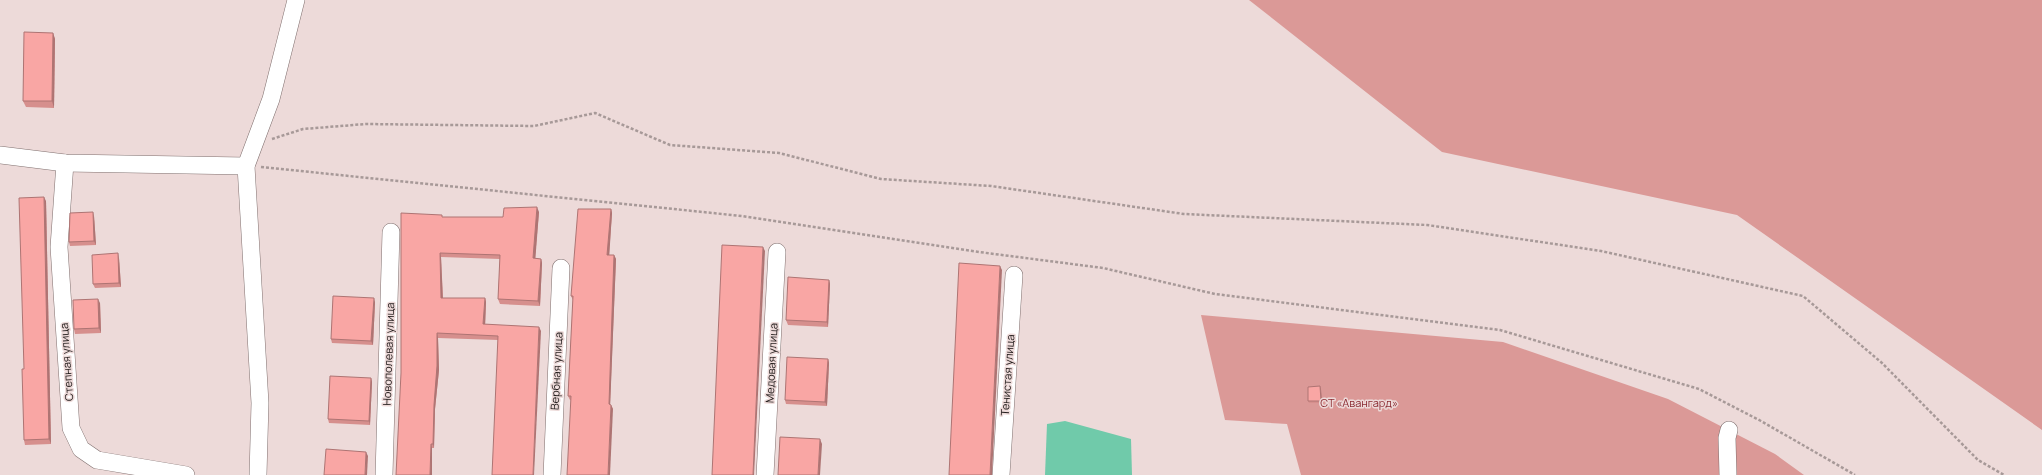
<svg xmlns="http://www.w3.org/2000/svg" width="2042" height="475" font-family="Manrope,sans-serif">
  <rect width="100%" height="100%" fill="#eddad9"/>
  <g fill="#db9997">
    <path d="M 1249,0 L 2042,0 L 2042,430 L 1737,215 L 1442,152 Z"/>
    <path d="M 1201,315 L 1503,342 L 1668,399 L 1775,454 L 1804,475 L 1301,475 L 1287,424 L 1225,420 Z"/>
  </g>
  <path fill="#70caaa" d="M 1065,421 L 1131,439 L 1132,475 L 1045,475 L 1047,424 Z"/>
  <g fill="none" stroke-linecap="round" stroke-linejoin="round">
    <g stroke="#80706f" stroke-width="18">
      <g id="minor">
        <path d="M 0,155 L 65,163 L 246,166"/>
        <path d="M 65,163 L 59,247 L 71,428 L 81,449 L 97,460 L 186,475"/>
        <path d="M 258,475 L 260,403 L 246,166 L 271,99 L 296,0"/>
        <path d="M 384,475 L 391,232"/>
        <path d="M 552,475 L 561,268"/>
        <path d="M 765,475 L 777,252"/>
        <path d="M 1001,475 L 1014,275"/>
        <path d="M 1728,475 L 1727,438 L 1729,430"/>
      </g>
    </g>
    <g stroke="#a79998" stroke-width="2.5" stroke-dasharray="3 2" stroke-linecap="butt">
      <path d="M 272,139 L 303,129 L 366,124 L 534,126 L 595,113 L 670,145 L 779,153 L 881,179 L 991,186 L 1184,214 L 1427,225 L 1601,251 L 1803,296 L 1882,363 L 1978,460 L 2004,475"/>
      <path d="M 261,167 L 742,216 L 979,252 L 1103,268 L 1215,294 L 1500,330 L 1699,389 L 1761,421 L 1855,475"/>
    </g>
    <use href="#minor" stroke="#fff" stroke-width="17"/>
  </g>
  <g fill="#d68f8d">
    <path d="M 53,33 L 55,39 L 54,108 L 26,107 L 23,101 Z"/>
    <path d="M 46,201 L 51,444 L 25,445 L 24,440 L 24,369 Z"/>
    <path d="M 611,209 L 612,213 L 609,255 L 614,255 L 616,259 L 610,405 L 611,405 L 613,409 L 570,400 L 568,396 L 573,300 L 571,296 Z"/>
    <path d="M 539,212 L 535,258 L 541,259 L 542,263 L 540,306 L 500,304 L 498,299 L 500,259 L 441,257 L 443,298 L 485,298 L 486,302 L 485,324 L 541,331 L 498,340 L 438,338 L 439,370 L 435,409 L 434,448 L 432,448 L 432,475 L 396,475 L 442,215 L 442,217 L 503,217 Z"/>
    <path d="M 94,216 L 96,245 L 70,246 L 69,242 Z"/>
    <path d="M 119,258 L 121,287 L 95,288 L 93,284 Z"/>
    <path d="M 829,280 L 830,284 L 828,327 L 788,325 L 786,320 Z"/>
    <path d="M 375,302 L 373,345 L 332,343 L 331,339 Z"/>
    <path d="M 100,303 L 101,333 L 75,334 L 74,329 Z"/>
    <path d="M 828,359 L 829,363 L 827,406 L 786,404 L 785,400 Z"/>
    <path d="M 371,378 L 372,382 L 370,425 L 329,423 L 328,419 Z"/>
    <path d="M 1321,389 L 1322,403 L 1309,403 L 1308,401 Z"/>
  </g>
  <g fill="#ae7473">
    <path d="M 53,33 L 55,39 L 54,108 L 52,101 Z"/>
    <path d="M 44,197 L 46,201 L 51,444 L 49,439 Z"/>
    <path d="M 537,207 L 539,212 L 535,263 L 533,258 Z"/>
    <path d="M 611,209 L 612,213 L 609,259 L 607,255 Z"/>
    <path d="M 93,212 L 94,216 L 96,245 L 94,241 Z"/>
    <path d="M 763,247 L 765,251 L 754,475 L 753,475 Z"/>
    <path d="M 118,253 L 119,258 L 121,287 L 119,283 Z"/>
    <path d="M 440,253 L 441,257 L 443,303 L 441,298 Z"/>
    <path d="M 614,255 L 616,259 L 610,409 L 609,404 Z"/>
    <path d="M 541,259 L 542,263 L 540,306 L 538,301 Z"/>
    <path d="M 1000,266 L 1002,270 L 992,475 L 990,475 Z"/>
    <path d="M 829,280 L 830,284 L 828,327 L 827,322 Z"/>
    <path d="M 374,298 L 375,302 L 373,345 L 371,341 Z"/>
    <path d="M 485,298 L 486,302 L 485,328 L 483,324 Z"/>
    <path d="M 98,299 L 100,303 L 101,333 L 99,328 Z"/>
    <path d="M 539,327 L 541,331 L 534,475 L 533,475 Z"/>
    <path d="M 437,333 L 438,338 L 439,370 L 435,409 L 434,448 L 433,444 L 434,405 Z"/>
    <path d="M 828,359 L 829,363 L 827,406 L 825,402 Z"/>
    <path d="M 371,378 L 372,382 L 370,425 L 369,421 Z"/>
    <path d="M 1320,386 L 1321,389 L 1322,403 L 1321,401 Z"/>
    <path d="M 611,405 L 613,409 L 610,475 L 608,475 Z"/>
    <path d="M 820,439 L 822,444 L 820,475 L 818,475 Z"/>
    <path d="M 431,444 L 432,448 L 432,475 L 430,475 Z"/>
    <path d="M 366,452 L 368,456 L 367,475 L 365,475 Z"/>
  </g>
  <g fill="#f9a6a4" stroke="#ae7473">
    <path d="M 24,32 L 53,33 L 52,101 L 23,101 Z"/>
    <path d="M 44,197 L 49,439 L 24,440 L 22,369 L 24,369 L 19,198 Z"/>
    <path d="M 537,207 L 533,258 L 541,259 L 538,301 L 498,299 L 500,255 L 440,253 L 441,298 L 485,298 L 483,324 L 539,327 L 533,475 L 492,475 L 498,336 L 437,333 L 437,366 L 434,405 L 433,444 L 431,444 L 430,475 L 396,475 L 401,373 L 401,213 L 442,215 L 442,217 L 503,217 L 504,208 Z"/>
    <path d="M 578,209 L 611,209 L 607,255 L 614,255 L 609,404 L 611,405 L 608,475 L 567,475 L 571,396 L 568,396 L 573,296 L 571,296 Z"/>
    <path d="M 93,212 L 94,241 L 69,242 L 70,213 Z"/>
    <path d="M 722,245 L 763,247 L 753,475 L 712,475 Z"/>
    <path d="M 118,253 L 119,283 L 93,284 L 92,255 Z"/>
    <path d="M 959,263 L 1000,266 L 990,475 L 949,475 Z"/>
    <path d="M 788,277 L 829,280 L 827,322 L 786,320 Z"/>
    <path d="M 333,296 L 374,298 L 371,341 L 331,339 Z"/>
    <path d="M 98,299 L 99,328 L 74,329 L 73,300 Z"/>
    <path d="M 787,357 L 828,359 L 825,402 L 785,400 Z"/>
    <path d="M 330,376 L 371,378 L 369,421 L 328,419 Z"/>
    <path d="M 1320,386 L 1321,401 L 1308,401 L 1308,387 Z"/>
    <path d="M 780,437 L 820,439 L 818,475 L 778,475 Z"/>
    <path d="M 326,449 L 366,452 L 365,475 L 324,475 Z"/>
  </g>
  <g text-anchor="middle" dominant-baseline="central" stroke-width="3" stroke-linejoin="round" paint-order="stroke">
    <g font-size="11" fill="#26201f" stroke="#eddad9">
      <text transform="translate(388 354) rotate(-88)">Новополевая улица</text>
      <text transform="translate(66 362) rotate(-94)">Степная улица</text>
      <text transform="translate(771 363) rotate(-87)">Медовая улица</text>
      <text transform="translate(556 371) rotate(-87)">Вербная улица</text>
      <text transform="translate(1007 375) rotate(-86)">Тенистая улица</text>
    </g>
    <g font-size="11" fill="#8a2a31" stroke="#eddad9">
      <text x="1359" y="402">СТ «Авангард»</text>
    </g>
  </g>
</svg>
